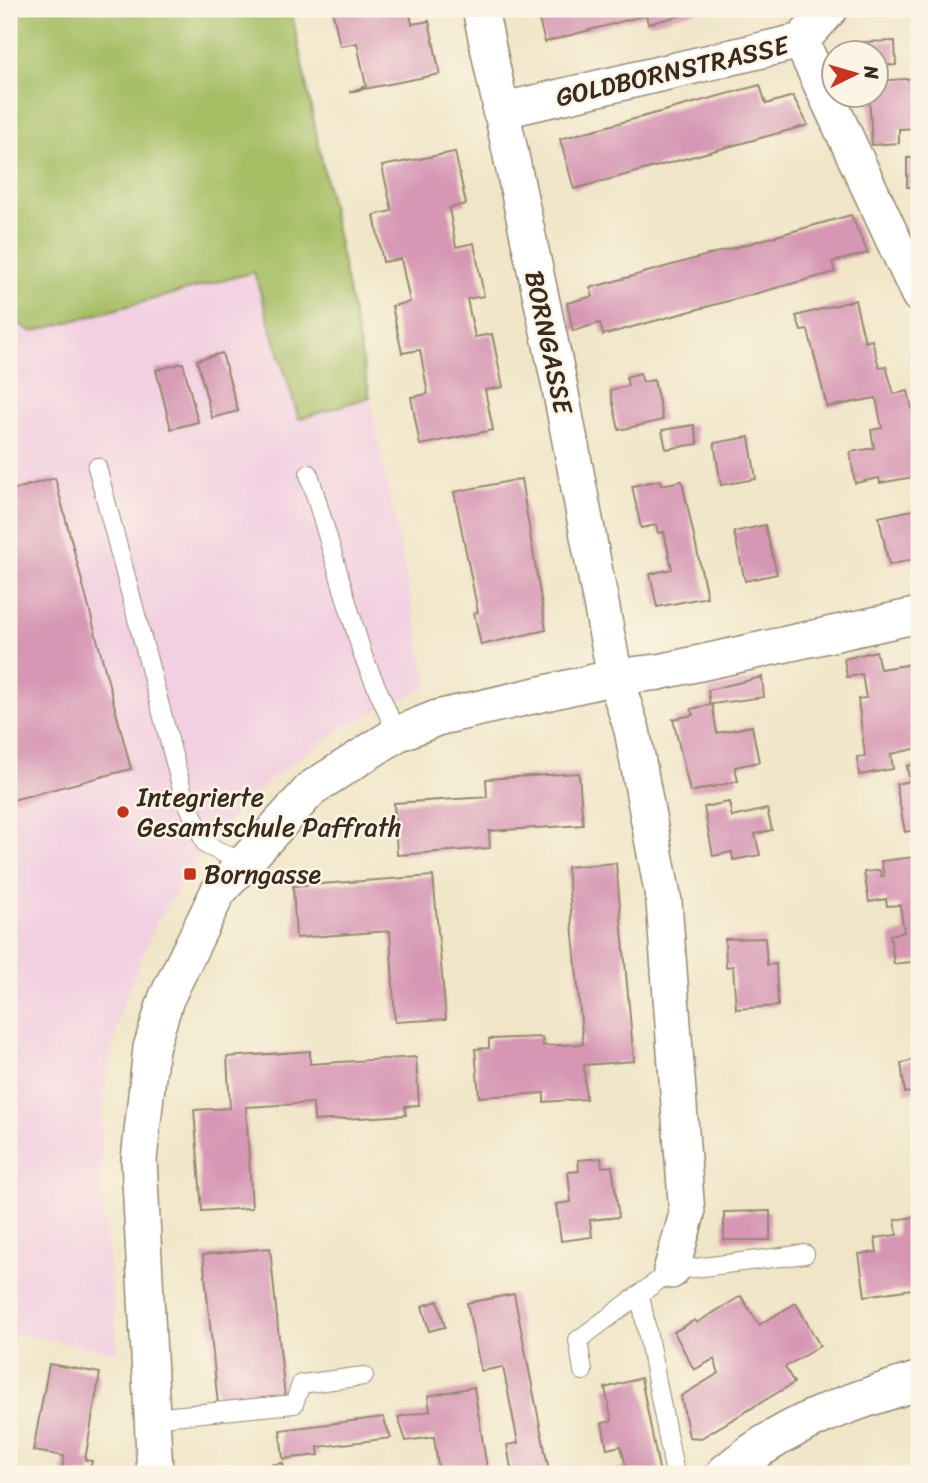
<svg xmlns="http://www.w3.org/2000/svg" width="928" height="1483" font-family="Sriracha,sans-serif">
  <rect width="100%" height="100%" fill="#fcf5e5"/>
  <filter id="ink" filterUnits="userSpaceOnUse"><feTurbulence type="fractalNoise" baseFrequency=".0143" numOctaves="2"/><feDisplacementMap in="SourceGraphic" scale="14" xChannelSelector="R" yChannelSelector="G"/><feConvolveMatrix kernelMatrix="1 2 1 2 8 2 1 2 1" color-interpolation-filters="sRGB"/></filter>
  <filter id="wash" filterUnits="userSpaceOnUse"><feTurbulence type="fractalNoise" baseFrequency=".00686" numOctaves="4" result="noise"/><feDisplacementMap in="SourceGraphic" scale="28" xChannelSelector="R" yChannelSelector="G"/><feGaussianBlur stdDeviation="1.57" result="paint"/><feColorMatrix in="noise" values="0 0 0 0 0 0 0 0 0 0 0 0 0 0 0 0 0 1.4 0 .05"/><feComposite in="paint" operator="in"/></filter>
  <g filter="url(#wash)">
    <rect width="100%" height="100%" fill="#f0e5c7"/>
    <path fill="#f2cfe1" d="M 255,272 L 299,419 L 370,397 L 428,687 L 345,726 L 270,779 L 206,845 L 157,921 L 122,1006 L 103,1095 L 101,1187 L 118,1352 L 9,1333 L 9,317 L 32,332 Z"/>
    <path fill="#a5bd63" stroke="#707440" stroke-width="2" d="M 9,9 L 291,9 L 370,397 L 299,419 L 254,272 L 32,332 L 9,317 Z"/>
    <g id="blocks">
      <g fill="#d696b4">
        <path d="M 332,9 L 409,9 L 412,24 L 429,21 L 440,74 L 349,92 L 366,86 L 357,43 L 340,46 Z"/>
        <path d="M 536,9 L 702,9 L 702,10 L 648,24 L 646,15 L 545,42 Z"/>
        <path d="M 895,41 L 896,65 L 876,66 L 876,52 L 862,52 L 862,42 Z"/>
        <path d="M 919,78 L 919,128 L 899,129 L 899,143 L 872,145 L 869,94 L 876,94 L 876,81 Z"/>
        <path d="M 760,85 L 766,104 L 793,96 L 808,125 L 574,189 L 560,139 Z"/>
        <path d="M 455,152 L 466,204 L 449,208 L 456,247 L 474,243 L 484,296 L 467,299 L 475,337 L 492,334 L 503,387 L 485,390 L 493,430 L 420,445 L 411,397 L 428,394 L 420,350 L 402,353 L 392,306 L 410,302 L 401,259 L 383,262 L 374,215 L 392,211 L 382,166 Z"/>
        <rect x="907" y="158" width="12" height="29"/>
        <path d="M 851,215 L 868,253 L 832,262 L 835,272 L 603,335 L 600,323 L 573,331 L 567,303 L 593,296 L 590,288 Z"/>
        <path d="M 855,300 L 865,342 L 872,340 L 879,367 L 886,366 L 894,394 L 908,391 L 919,439 L 919,476 L 880,483 L 879,478 L 855,483 L 850,452 L 874,448 L 871,430 L 882,428 L 876,398 L 827,407 L 808,330 L 801,331 L 796,316 Z"/>
        <path d="M 222,353 L 238,411 L 212,418 L 197,360 Z"/>
        <path d="M 183,363 L 198,422 L 171,429 L 156,370 Z"/>
        <path d="M 640,373 L 643,382 L 654,380 L 663,420 L 619,430 L 610,390 L 628,386 L 626,377 Z"/>
        <path d="M 694,425 L 698,444 L 666,449 L 662,430 Z"/>
        <path d="M 749,437 L 756,479 L 721,485 L 714,443 Z"/>
        <path d="M 55,478 L 131,769 L 9,801 L 9,491 Z"/>
        <path d="M 521,479 L 546,630 L 481,645 L 474,613 L 478,612 L 454,492 Z"/>
        <path d="M 660,480 L 661,485 L 682,481 L 707,597 L 657,607 L 650,574 L 672,569 L 664,532 L 658,533 L 656,525 L 641,528 L 632,486 Z"/>
        <path d="M 919,493 L 919,558 L 889,565 L 879,517 L 918,509 L 915,494 Z"/>
        <path d="M 765,525 L 777,574 L 745,581 L 734,532 Z"/>
        <path d="M 876,651 L 880,669 L 919,663 L 919,748 L 891,754 L 893,769 L 859,775 L 857,757 L 865,756 L 858,699 L 866,698 L 862,674 L 847,677 L 844,659 Z"/>
        <path d="M 762,677 L 764,697 L 712,704 L 717,733 L 752,726 L 759,762 L 735,767 L 738,781 L 690,792 L 673,719 L 693,715 L 691,709 L 710,705 L 708,690 Z"/>
        <path d="M 919,764 L 919,829 L 905,832 L 896,784 L 910,781 L 907,766 Z"/>
        <path d="M 579,773 L 583,825 L 489,831 L 490,848 L 397,855 L 394,803 L 487,797 L 486,779 Z"/>
        <path d="M 729,802 L 732,817 L 767,809 L 772,830 L 755,834 L 760,855 L 733,860 L 732,852 L 713,856 L 704,807 Z"/>
        <path d="M 914,857 L 915,871 L 919,871 L 919,961 L 894,964 L 890,935 L 904,932 L 900,905 L 887,906 L 886,899 L 869,902 L 864,872 L 880,870 L 881,876 L 884,876 L 881,861 Z"/>
        <path d="M 616,863 L 634,1061 L 584,1065 L 586,1099 L 544,1102 L 544,1093 L 479,1097 L 475,1049 L 489,1048 L 489,1039 L 542,1037 L 543,1046 L 583,1044 L 567,867 Z"/>
        <path d="M 433,876 L 446,1019 L 395,1022 L 390,931 L 296,938 L 293,886 Z"/>
        <path d="M 765,938 L 767,965 L 776,964 L 778,1006 L 736,1009 L 733,966 L 726,967 L 725,939 Z"/>
        <path d="M 915,999 L 919,999 L 919,1016 L 917,1016 Z"/>
        <path d="M 919,1030 L 919,1091 L 905,1093 L 901,1063 L 915,1060 L 911,1031 Z"/>
        <path d="M 310,1051 L 310,1064 L 416,1057 L 419,1105 L 405,1106 L 406,1115 L 314,1121 L 313,1103 L 246,1107 L 252,1208 L 202,1211 L 194,1110 L 230,1108 L 227,1057 Z"/>
        <path d="M 601,1158 L 602,1167 L 612,1166 L 619,1217 L 590,1220 L 592,1237 L 561,1241 L 556,1204 L 571,1202 L 568,1172 L 579,1171 L 578,1160 Z"/>
        <path d="M 770,1211 L 770,1240 L 724,1240 L 724,1212 Z"/>
        <path d="M 919,1216 L 919,1246 L 914,1246 L 919,1288 L 865,1296 L 859,1254 L 877,1252 L 875,1238 L 897,1235 L 895,1220 Z"/>
        <path d="M 270,1248 L 285,1398 L 218,1405 L 203,1255 Z"/>
        <path d="M 514,1294 L 545,1451 L 550,1474 L 512,1474 L 507,1445 L 518,1443 L 503,1367 L 481,1371 L 467,1303 Z"/>
        <path d="M 741,1296 L 759,1325 L 796,1303 L 820,1346 L 785,1367 L 794,1383 L 701,1438 L 689,1437 L 681,1396 L 719,1373 L 714,1359 L 694,1370 L 674,1332 L 695,1320 L 696,1323 Z"/>
        <path d="M 438,1301 L 445,1327 L 429,1331 L 422,1306 Z"/>
        <path d="M 49,1364 L 100,1373 L 85,1460 L 92,1461 L 89,1474 L 66,1474 L 62,1471 L 64,1456 L 33,1451 Z"/>
        <path d="M 641,1378 L 660,1474 L 597,1474 L 626,1467 L 621,1446 L 607,1449 L 602,1423 L 612,1421 L 605,1388 Z"/>
        <path d="M 474,1387 L 488,1474 L 439,1474 L 434,1437 L 406,1441 L 398,1417 L 430,1411 L 428,1396 Z"/>
        <path d="M 383,1417 L 391,1438 L 318,1447 L 319,1455 L 283,1459 L 280,1430 Z"/>
        <path d="M 283,1463 L 285,1474 L 243,1474 L 258,1471 L 257,1467 Z"/>
        <path d="M 577,1465 L 579,1474 L 559,1474 L 558,1469 Z"/>
      </g>
    </g>
  </g>
  <g filter="url(#ink)">
    <use href="#blocks" fill-opacity="0" stroke="#968872" stroke-width="2"/>
    <g fill="none" stroke-linecap="round" stroke-linejoin="round">
      <g stroke="#968872" stroke-width="20">
        <g id="lane">
          <path d="M 97,467 L 183,793 L 206,845 L 242,862"/>
          <path d="M 309,474 L 363,656 L 397,734"/>
          <path d="M 640,1295 L 675,1474"/>
          <path d="M 583,1371 L 578,1340 L 671,1271 L 805,1254"/>
          <path d="M 152,1418 L 294,1404 L 301,1384 L 364,1376"/>
        </g>
      </g>
      <g stroke="#968872" stroke-width="38">
        <g id="street">
          <path d="M 480,9 L 558,378 L 615,677 L 632,730 L 664,902 L 687,1214 L 671,1271"/>
          <path d="M 801,41 L 919,295"/>
          <path d="M 500,111 L 801,41 L 830,9"/>
          <path d="M 155,1474 L 139,1160 L 151,1048 L 166,999 L 218,892 L 312,788 L 397,734 L 437,718 L 615,677 L 659,672 L 919,615"/>
        </g>
      </g>
      <g stroke="#968872" stroke-width="41">
        <path id="secondary" d="M 725,1474 C 782,1425 848,1402 919,1381"/>
      </g>
      <use href="#lane" stroke="#fff" stroke-width="18"/>
      <use href="#street" stroke="#fff" stroke-width="35"/>
      <use href="#secondary" stroke="#fff" stroke-width="38"/>
    </g>
  </g>
  <g fill="#c8321e" stroke="#fcf5e5" stroke-width="2.5">
    <circle cx="123" cy="812" r="7"/>
    <rect x="183" y="867" width="14" height="14" rx="3.5"/>
  </g>
  <g text-anchor="middle" dominant-baseline="central" stroke-width="5" stroke-linejoin="round" paint-order="stroke">
    <g font-size="26" fill="#3b2a1e" stroke="#fcf5e5">
      <text transform="translate(672 71) rotate(-13)">GOLDBORNSTRASSE</text>
      <text transform="translate(549 342) rotate(78)">BORNGASSE</text>
    </g>
    <g font-size="26" fill="#3b2a1e" stroke="#fcf5e5" text-anchor="start">
      <text x="137" y="797">Integrierte<tspan x="137" dy="30">Gesamtschule Paffrath</tspan></text>
      <text x="204" y="874">Borngasse</text>
    </g>
  </g>
  <rect width="928" height="1483" fill="none" stroke="#fcf5e5" stroke-width="35"/>
  <g transform="translate(855 74) rotate(85)"><circle r="33" fill="#fcf5e5" stroke="#afa495" stroke-width="2"/>
  <path d="M0-5L12 26L0 18L-12 26Z" fill="#c8321e"/>
  <text y="-10" font-size="19" font-weight="bold" text-anchor="middle" fill="#3b2a1e">N</text>
  </g>
</svg>
